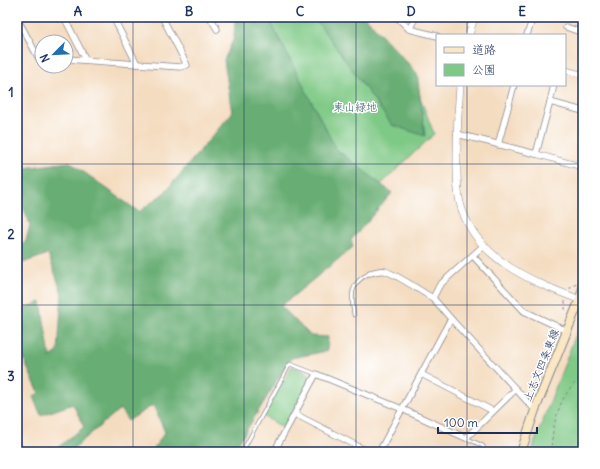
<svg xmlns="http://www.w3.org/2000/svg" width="600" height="469" font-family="Delius,'Klee One',sans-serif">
  <rect width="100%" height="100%" fill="#fff"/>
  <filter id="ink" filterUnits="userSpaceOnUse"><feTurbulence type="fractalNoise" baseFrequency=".025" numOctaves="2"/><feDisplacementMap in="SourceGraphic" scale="8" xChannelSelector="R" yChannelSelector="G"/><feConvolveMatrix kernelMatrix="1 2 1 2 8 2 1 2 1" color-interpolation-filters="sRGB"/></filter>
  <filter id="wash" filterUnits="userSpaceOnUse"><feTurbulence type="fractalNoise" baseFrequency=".012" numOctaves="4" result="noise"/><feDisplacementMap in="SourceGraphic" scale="16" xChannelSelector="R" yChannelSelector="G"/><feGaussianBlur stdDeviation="0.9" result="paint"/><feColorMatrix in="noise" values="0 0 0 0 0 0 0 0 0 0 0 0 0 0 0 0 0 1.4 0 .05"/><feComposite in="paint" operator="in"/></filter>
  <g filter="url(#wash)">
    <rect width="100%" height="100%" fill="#f4dcc0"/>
    <g fill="#7fc986" stroke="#4d7c72">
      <path d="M 247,17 L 365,17 L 412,76 L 434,134 L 355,209 Z"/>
      <path d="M 583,316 L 583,452 L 532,452 L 535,441 Z"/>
      <path d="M 292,366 L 312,375 L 284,428 L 263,416 Z"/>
    </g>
    <g fill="#67ad73" stroke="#416e68">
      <path d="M 235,17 L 268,17 L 336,149 L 392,193 L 351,240 L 353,247 L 281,306 L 311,336 L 328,337 L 327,351 L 291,358 L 233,452 L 157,452 L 154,448 L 165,432 L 153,405 L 128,421 L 120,409 L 69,452 L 52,452 L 84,427 L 73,404 L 41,415 L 33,397 L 39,393 L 27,367 L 17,338 L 17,311 L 41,302 L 50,357 L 58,352 L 62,293 L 48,254 L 17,265 L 17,246 L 26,241 L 30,225 L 23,206 L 17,205 L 17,169 L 70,162 L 139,212 L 165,192 L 232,113 L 224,60 L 234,38 Z"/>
      <path d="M 314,17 L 365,17 L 417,73 L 425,136 L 392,125 Z"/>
    </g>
  </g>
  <g filter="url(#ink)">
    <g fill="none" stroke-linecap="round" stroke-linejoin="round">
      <g stroke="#88868f" stroke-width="4.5">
        <g id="service">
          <path d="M 354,315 C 351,296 349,283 370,273"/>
          <path d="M 466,438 L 483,446 L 484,452"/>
          <path d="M 242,452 L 290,364 L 316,374"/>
        </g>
      </g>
      <g stroke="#88868f" stroke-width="7">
        <g id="minor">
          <path d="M 64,17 L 86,60"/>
          <path d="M 113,17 L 137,64"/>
          <path d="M 210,17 L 217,29"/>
          <path d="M 397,17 L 409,29 L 437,36"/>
          <path d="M 17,18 L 38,57 L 42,57"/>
          <path d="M 566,27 L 583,33"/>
          <path d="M 409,29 L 416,17"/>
          <path d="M 527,35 L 533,17"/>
          <path d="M 66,59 L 180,67 L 187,65 L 162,17"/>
          <path d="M 565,70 L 583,75"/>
          <path d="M 554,85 L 550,102 L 583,111"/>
          <path d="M 550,102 L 536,154 L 583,167"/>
          <path d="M 457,134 L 536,154"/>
          <path d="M 498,145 L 514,85"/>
          <path d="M 473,256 L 524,311 L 567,331"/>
          <path d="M 370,273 C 375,272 380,270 385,271 C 398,275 420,291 433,298"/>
          <path d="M 452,320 L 433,298 L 439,286 L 444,281 L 483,246"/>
          <path d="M 421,374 L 493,411"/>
          <path d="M 295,414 L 369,452"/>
          <path d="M 274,452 L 316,374 L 402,409 L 466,438 L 516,389"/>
          <path d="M 379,452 L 449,322 L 452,320 L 535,410"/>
        </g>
      </g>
      <g stroke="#88868f" stroke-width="8">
        <g id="tertiary">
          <path d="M 469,35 L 474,17"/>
          <path d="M 460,85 C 458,107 457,129 457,152 C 457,169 456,186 460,203 C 475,260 533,282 583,301"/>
          <path d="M 17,443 L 20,452"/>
        </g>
      </g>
      <g stroke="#88868f" stroke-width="10">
        <path id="secondary" d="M 521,452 L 535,410 L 580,299 L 583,288"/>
      </g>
      <g stroke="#88868f" stroke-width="1" stroke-dasharray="3 3" stroke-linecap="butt">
        <path d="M 570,289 L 571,286 L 578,284"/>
        <path d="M 565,301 L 565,309 L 567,310"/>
        <path d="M 551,452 C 552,425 559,393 583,376"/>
      </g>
      <use href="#service" stroke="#fff" stroke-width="3"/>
      <use href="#minor" stroke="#fff" stroke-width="5.5"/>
      <use href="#tertiary" stroke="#fff" stroke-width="7"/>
      <use href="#secondary" stroke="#fae7c3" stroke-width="8"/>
    </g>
  </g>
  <path fill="none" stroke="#1b2f5e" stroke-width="1" stroke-opacity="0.55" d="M 133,17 L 133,452M 244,17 L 244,452M 356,17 L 356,452M 467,17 L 467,35M 467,85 L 467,452M 17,164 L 583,164M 17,305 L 583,305"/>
  <g text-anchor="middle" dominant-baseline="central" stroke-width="3" stroke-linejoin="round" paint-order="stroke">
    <g font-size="11" fill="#395d6a" stroke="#fff">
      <text x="355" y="107">東山緑地</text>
    </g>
    <g font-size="11" fill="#1b2f5e" stroke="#fff">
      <text transform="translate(541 365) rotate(-68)">上志文四条東線</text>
    </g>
  </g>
  <rect width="600" height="469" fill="none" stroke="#fff" stroke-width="44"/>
  <rect x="436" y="34" width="130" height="52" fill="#ffffff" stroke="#a4acbf"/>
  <rect x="444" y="47" width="20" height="6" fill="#fae7c3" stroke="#a4acbf"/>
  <text x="472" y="54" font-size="12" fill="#1b2f5e">道路</text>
  <rect x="444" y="64" width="20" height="12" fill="#7fc986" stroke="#a4acbf"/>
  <text x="472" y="74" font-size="12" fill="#1b2f5e">公園</text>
  <g transform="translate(54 54) rotate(246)"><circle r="19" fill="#ffffff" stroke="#a4acbf"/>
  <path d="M0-3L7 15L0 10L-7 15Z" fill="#1f6fb2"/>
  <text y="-6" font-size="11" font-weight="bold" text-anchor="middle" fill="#1b2f5e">N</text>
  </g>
  <path d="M438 427v6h99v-6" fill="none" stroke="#1b2f5e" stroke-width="2"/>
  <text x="444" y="427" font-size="12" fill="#1b2f5e" stroke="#ffffff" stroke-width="3" paint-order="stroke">100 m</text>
  <rect x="22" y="22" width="556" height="425" fill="none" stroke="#1b2f5e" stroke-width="1.5"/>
  <g font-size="13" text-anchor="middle" font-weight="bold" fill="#1b2f5e">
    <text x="78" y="16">A</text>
    <text x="189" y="16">B</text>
    <text x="300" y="16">C</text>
    <text x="411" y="16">D</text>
    <text x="522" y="16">E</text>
    <text x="11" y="97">1</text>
    <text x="11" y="239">2</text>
    <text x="11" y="381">3</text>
  </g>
</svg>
